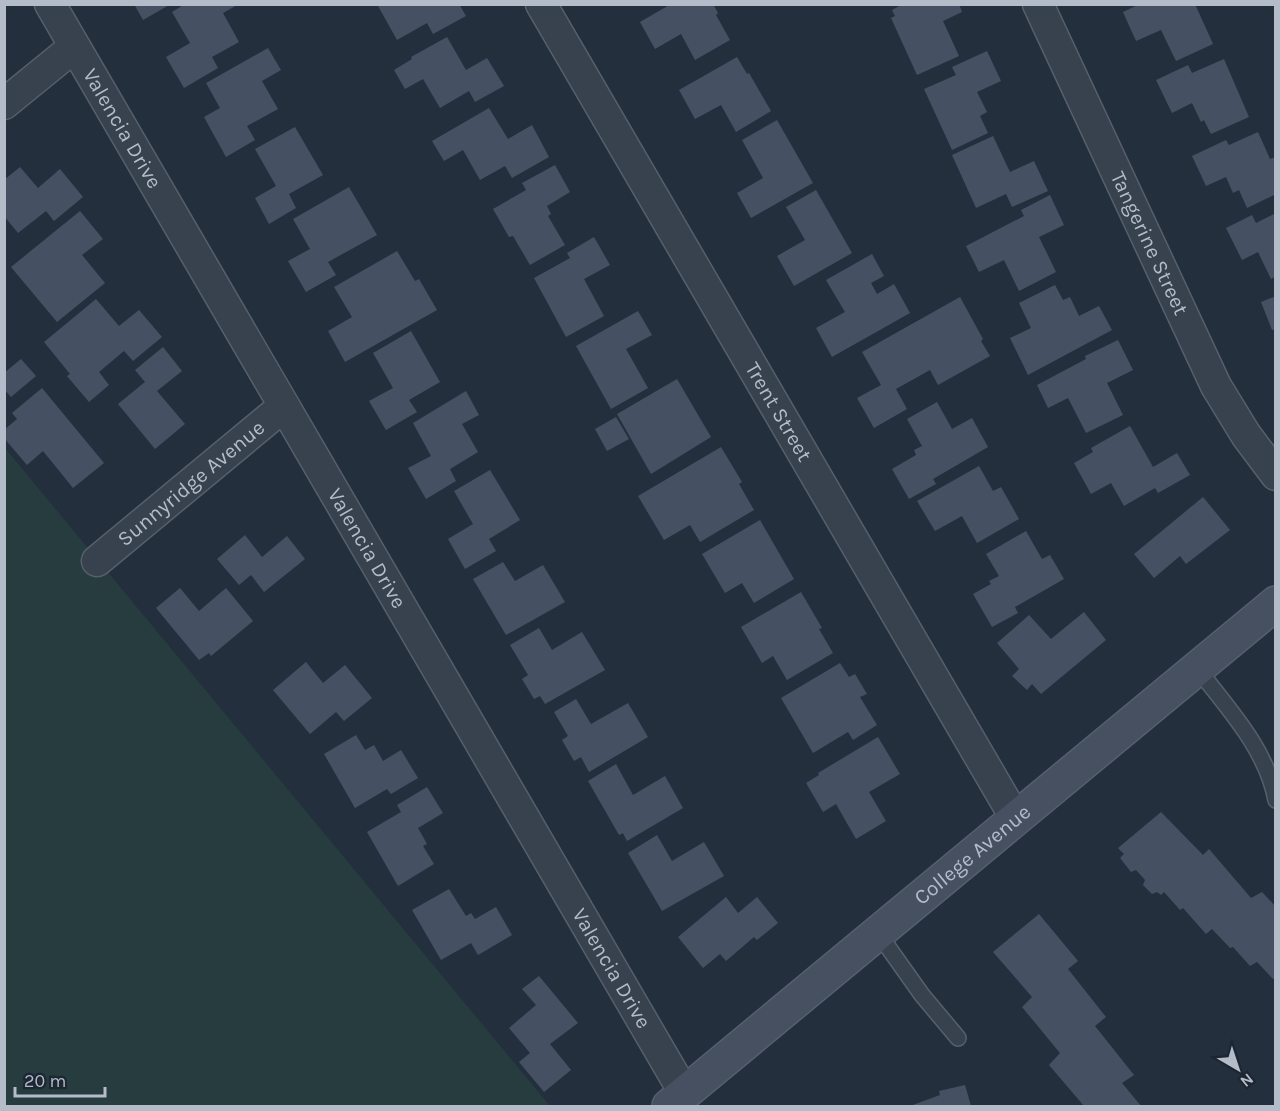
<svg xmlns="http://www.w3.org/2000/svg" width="1280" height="1111" font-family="Karla,sans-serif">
  <rect width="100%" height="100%" fill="#242f3e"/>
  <path fill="#263c3f" d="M 5,448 L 550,1106 L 5,1106 Z"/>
  <g fill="#455162">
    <path d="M 134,4 L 171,4 L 143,20 Z"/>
    <path d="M 185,4 L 239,4 L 223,13 L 239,42 L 212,57 L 218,68 L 184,88 L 166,57 L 190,43 L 172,12 Z"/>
    <path d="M 377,4 L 459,4 L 466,16 L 433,34 L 427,23 L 397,40 Z"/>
    <path d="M 671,4 L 713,4 L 718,13 L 716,15 L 730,40 L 695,60 L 681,34 L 655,49 L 640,22 Z"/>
    <path d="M 903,4 L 959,4 L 962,12 L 943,21 L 959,56 L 917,75 L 891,18 L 895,16 L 892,10 Z"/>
    <path d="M 1140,4 L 1195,4 L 1213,44 L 1176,61 L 1161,30 L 1136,41 L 1123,12 Z"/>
    <path d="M 447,37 L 466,70 L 487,58 L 504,86 L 475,102 L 469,91 L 440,108 L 423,79 L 405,89 L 394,70 L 412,59 L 411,57 Z"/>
    <path d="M 268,48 L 281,70 L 262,81 L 278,109 L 247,126 L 255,140 L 226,157 L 204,117 L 220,108 L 206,83 Z"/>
    <path d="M 987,51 L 1001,81 L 977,92 L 987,112 L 980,116 L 988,133 L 952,150 L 924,89 L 956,75 L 952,67 Z"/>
    <path d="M 737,57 L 747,74 L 749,73 L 771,111 L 736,132 L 721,105 L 695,119 L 679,90 Z"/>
    <path d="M 1224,59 L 1249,117 L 1211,134 L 1204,120 L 1201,122 L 1192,103 L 1172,113 L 1156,80 L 1188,65 L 1192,73 Z"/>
    <path d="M 489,108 L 508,139 L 532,125 L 549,157 L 512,178 L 505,166 L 480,180 L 463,150 L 444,161 L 432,141 Z"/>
    <path d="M 777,120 L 813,183 L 751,218 L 737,193 L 763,178 L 742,140 Z"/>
    <path d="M 295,127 L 323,175 L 289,194 L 296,208 L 269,224 L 255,198 L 276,186 L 255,149 Z"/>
    <path d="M 1258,132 L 1270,159 L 1276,157 L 1276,194 L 1247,208 L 1239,190 L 1233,193 L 1226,177 L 1206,186 L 1192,156 L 1226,140 L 1229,145 Z"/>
    <path d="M 993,136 L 1010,172 L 1034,161 L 1048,191 L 1012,207 L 1006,194 L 976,208 L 952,155 Z"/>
    <path d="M 555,165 L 570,192 L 547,206 L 551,214 L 548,216 L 565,245 L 530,265 L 513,236 L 509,237 L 493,209 L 526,190 L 522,183 Z"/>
    <path d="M 20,167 L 38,188 L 60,169 L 83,197 L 54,221 L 46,211 L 18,233 L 4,216 L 4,180 Z"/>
    <path d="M 349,187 L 377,235 L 328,262 L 336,275 L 306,292 L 288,261 L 310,249 L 293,219 Z"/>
    <path d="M 816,190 L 852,253 L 794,286 L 777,256 L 805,240 L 786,207 Z"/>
    <path d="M 1050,195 L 1064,225 L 1039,237 L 1056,272 L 1019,291 L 1004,260 L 979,272 L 966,246 L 1024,216 L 1021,210 Z"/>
    <path d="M 80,211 L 103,239 L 82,255 L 105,283 L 57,322 L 11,267 Z"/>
    <path d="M 1276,213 L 1276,276 L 1271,279 L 1258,252 L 1242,260 L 1226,228 L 1252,215 L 1256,223 Z"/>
    <path d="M 594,237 L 610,265 L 584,279 L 604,316 L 566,337 L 534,278 L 570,258 L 567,253 Z"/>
    <path d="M 397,251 L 415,281 L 419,279 L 437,310 L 345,362 L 328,331 L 352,317 L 334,287 Z"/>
    <path d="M 872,254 L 884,276 L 871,283 L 877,294 L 894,284 L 910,313 L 832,357 L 816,328 L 845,312 L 826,280 Z"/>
    <path d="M 1055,285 L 1063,300 L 1070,297 L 1079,316 L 1099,306 L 1112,330 L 1028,375 L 1010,338 L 1031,328 L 1019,303 Z"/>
    <path d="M 1276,296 L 1276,329 L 1272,330 L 1261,302 Z"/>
    <path d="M 960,297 L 983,339 L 981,341 L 990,356 L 938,385 L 930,370 L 896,389 L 907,409 L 874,428 L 857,398 L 881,385 L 862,352 Z"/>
    <path d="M 96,299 L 119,326 L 139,310 L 162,337 L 133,361 L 124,351 L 99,372 L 109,385 L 89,402 L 67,376 L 70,374 L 44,342 Z"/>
    <path d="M 638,311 L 652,335 L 626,349 L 648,388 L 611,409 L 576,346 Z"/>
    <path d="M 411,331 L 440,382 L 409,400 L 417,412 L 386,430 L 369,401 L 393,388 L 373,353 Z"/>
    <path d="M 1118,340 L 1133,370 L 1107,383 L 1123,415 L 1086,433 L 1068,398 L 1048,408 L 1037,385 L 1086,359 L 1085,356 Z"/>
    <path d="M 163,347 L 182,371 L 157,391 L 185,424 L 155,449 L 118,404 L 145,382 L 135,370 Z"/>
    <path d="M 21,359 L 36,376 L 11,397 L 4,389 L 4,373 Z"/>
    <path d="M 677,379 L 711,437 L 651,474 L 617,414 Z"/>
    <path d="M 42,388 L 104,463 L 73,488 L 43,451 L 27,465 L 4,438 L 4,430 L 17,419 L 12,413 Z"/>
    <path d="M 466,391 L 479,415 L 462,424 L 478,452 L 450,469 L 456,481 L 426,499 L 408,468 L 431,456 L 413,423 Z"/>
    <path d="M 937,402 L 952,429 L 972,418 L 988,447 L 933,479 L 936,484 L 909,499 L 892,469 L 916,455 L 914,450 L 922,446 L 907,419 Z"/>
    <path d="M 616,417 L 629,439 L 607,451 L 595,429 Z"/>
    <path d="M 1130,426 L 1153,467 L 1177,453 L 1190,475 L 1158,493 L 1155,488 L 1124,506 L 1111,483 L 1091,494 L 1074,463 L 1093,452 L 1091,448 Z"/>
    <path d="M 721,447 L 742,482 L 739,484 L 754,510 L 700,542 L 690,525 L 664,540 L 638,496 Z"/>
    <path d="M 979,466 L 993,491 L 1001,487 L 1019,519 L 977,543 L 962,516 L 935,531 L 917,501 Z"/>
    <path d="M 490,470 L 520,520 L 489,539 L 496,551 L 465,569 L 448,539 L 473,524 L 454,491 Z"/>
    <path d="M 1203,497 L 1230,530 L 1186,564 L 1180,556 L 1154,578 L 1134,554 Z"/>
    <path d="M 760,520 L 794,579 L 754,603 L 742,583 L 725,593 L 702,554 Z"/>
    <path d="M 1026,531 L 1042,559 L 1050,555 L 1064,579 L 1015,607 L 1012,601 L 1018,613 L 992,627 L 973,594 L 991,584 L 989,581 L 999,576 L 986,554 Z"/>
    <path d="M 245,535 L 262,557 L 287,536 L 305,559 L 264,592 L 251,575 L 239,585 L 217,559 Z"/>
    <path d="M 503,562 L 515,581 L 543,565 L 565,602 L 506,635 L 473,579 Z"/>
    <path d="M 180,588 L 199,611 L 226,588 L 253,621 L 211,656 L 209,653 L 199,660 L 156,608 Z"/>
    <path d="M 801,592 L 822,628 L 819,629 L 833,653 L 787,680 L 773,656 L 762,663 L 741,627 Z"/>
    <path d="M 1084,612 L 1106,640 L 1041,694 L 1032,684 L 1027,690 L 1012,676 L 1019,669 L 997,643 L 1029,615 L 1051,639 Z"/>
    <path d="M 539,628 L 552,650 L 582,632 L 605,670 L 545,704 L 540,696 L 534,699 L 522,679 L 528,675 L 510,645 Z"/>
    <path d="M 306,662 L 323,683 L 345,665 L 372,698 L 344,721 L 336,712 L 310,734 L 273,690 Z"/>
    <path d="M 840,663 L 849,677 L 855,674 L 867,694 L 860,697 L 877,725 L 853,740 L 848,732 L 813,753 L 781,698 Z"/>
    <path d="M 576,699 L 591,724 L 628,703 L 648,737 L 589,772 L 581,757 L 574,761 L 562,740 L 568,736 L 554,712 Z"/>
    <path d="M 356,735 L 365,750 L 374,745 L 383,761 L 401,750 L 418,778 L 391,794 L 387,789 L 355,808 L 324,754 Z"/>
    <path d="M 878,737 L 900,774 L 869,792 L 886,821 L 856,839 L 836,804 L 823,812 L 806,783 L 819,775 L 818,773 Z"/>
    <path d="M 616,764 L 633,795 L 665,776 L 683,808 L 627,841 L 623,833 L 619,835 L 588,781 Z"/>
    <path d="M 427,787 L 443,813 L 418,828 L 427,844 L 423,846 L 434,864 L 398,886 L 367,832 L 401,812 L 397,805 Z"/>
    <path d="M 1161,812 L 1203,855 L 1209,849 L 1251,898 L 1262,892 L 1276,907 L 1276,978 L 1273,979 L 1257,962 L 1250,966 L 1233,947 L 1230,948 L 1212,929 L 1206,934 L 1183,908 L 1180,910 L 1164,892 L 1161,895 L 1157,892 L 1152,894 L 1143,885 L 1145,880 L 1136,870 L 1131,872 L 1120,858 L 1124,854 L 1118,848 Z"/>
    <path d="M 657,835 L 672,861 L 704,842 L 724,876 L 662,911 L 628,853 Z"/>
    <path d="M 449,889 L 466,916 L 471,913 L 475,919 L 496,907 L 512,935 L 478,955 L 471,943 L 441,960 L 412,910 Z"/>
    <path d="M 726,897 L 738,913 L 757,897 L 778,923 L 757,940 L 754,937 L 726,961 L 720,954 L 703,968 L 678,937 Z"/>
    <path d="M 1039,914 L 1078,961 L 1068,969 L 1106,1017 L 1095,1026 L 1134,1075 L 1122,1083 L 1141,1106 L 1084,1106 L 1049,1065 L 1060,1053 L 1022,1007 L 1032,997 L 993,952 Z"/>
    <path d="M 539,976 L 578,1023 L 550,1044 L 571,1070 L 544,1092 L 519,1062 L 530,1053 L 509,1028 L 536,1005 L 522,989 Z"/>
    <path d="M 965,1085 L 971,1106 L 910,1106 L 940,1095 L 939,1091 Z"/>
  </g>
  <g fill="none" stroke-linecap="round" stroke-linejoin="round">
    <g stroke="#565f6c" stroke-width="18">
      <g id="lane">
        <path d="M 1197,668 C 1228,709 1266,748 1276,800"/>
        <path d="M 878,933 L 922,995 L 958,1038"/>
      </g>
    </g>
    <g stroke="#565f6c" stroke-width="33">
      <g id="street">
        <path id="s1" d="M 50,4 L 685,1094"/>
        <path id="s2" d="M 541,4 L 1016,819"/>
        <path id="s3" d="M 1038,4 L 1216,386 L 1246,435 L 1276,475"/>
        <path d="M 4,104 L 74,47"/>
        <path id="s4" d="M 97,561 L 284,406"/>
      </g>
    </g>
    <g stroke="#565f6c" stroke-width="36">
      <g id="secondary">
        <path id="s5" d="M 669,1106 L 1276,603"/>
      </g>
    </g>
    <use href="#lane" stroke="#38414e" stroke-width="15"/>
    <use href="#street" stroke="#38414e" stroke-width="30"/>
    <use href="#secondary" stroke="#465061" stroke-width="33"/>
  </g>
  <g text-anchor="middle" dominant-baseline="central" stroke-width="6" stroke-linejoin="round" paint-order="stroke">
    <g font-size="21" fill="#b4bcc9" stroke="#1d2633">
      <text stroke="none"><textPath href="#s1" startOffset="144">Valencia Drive</textPath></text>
      <text stroke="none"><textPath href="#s3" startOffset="264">Tangerine Street</textPath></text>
      <text stroke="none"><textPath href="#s2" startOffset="472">Trent Street</textPath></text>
      <text stroke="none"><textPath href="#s4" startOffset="122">Sunnyridge Avenue</textPath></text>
      <text stroke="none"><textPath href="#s1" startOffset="630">Valencia Drive</textPath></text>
      <text stroke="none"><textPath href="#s5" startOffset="394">College Avenue</textPath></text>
      <text stroke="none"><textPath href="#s1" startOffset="1116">Valencia Drive</textPath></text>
    </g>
  </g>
  <rect width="1280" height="1111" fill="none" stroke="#b4bcc9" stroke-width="12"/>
  <g transform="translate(1238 1069) rotate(141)" stroke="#1d2633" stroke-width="4.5" paint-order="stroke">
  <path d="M0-4.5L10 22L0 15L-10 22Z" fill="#b4bcc9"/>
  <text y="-9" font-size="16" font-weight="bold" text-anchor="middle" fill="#b4bcc9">N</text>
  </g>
  <path d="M15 1087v9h90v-9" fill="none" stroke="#b4bcc9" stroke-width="3"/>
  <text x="24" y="1087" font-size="18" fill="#b4bcc9" stroke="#1d2633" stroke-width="4.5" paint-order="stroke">20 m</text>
</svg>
